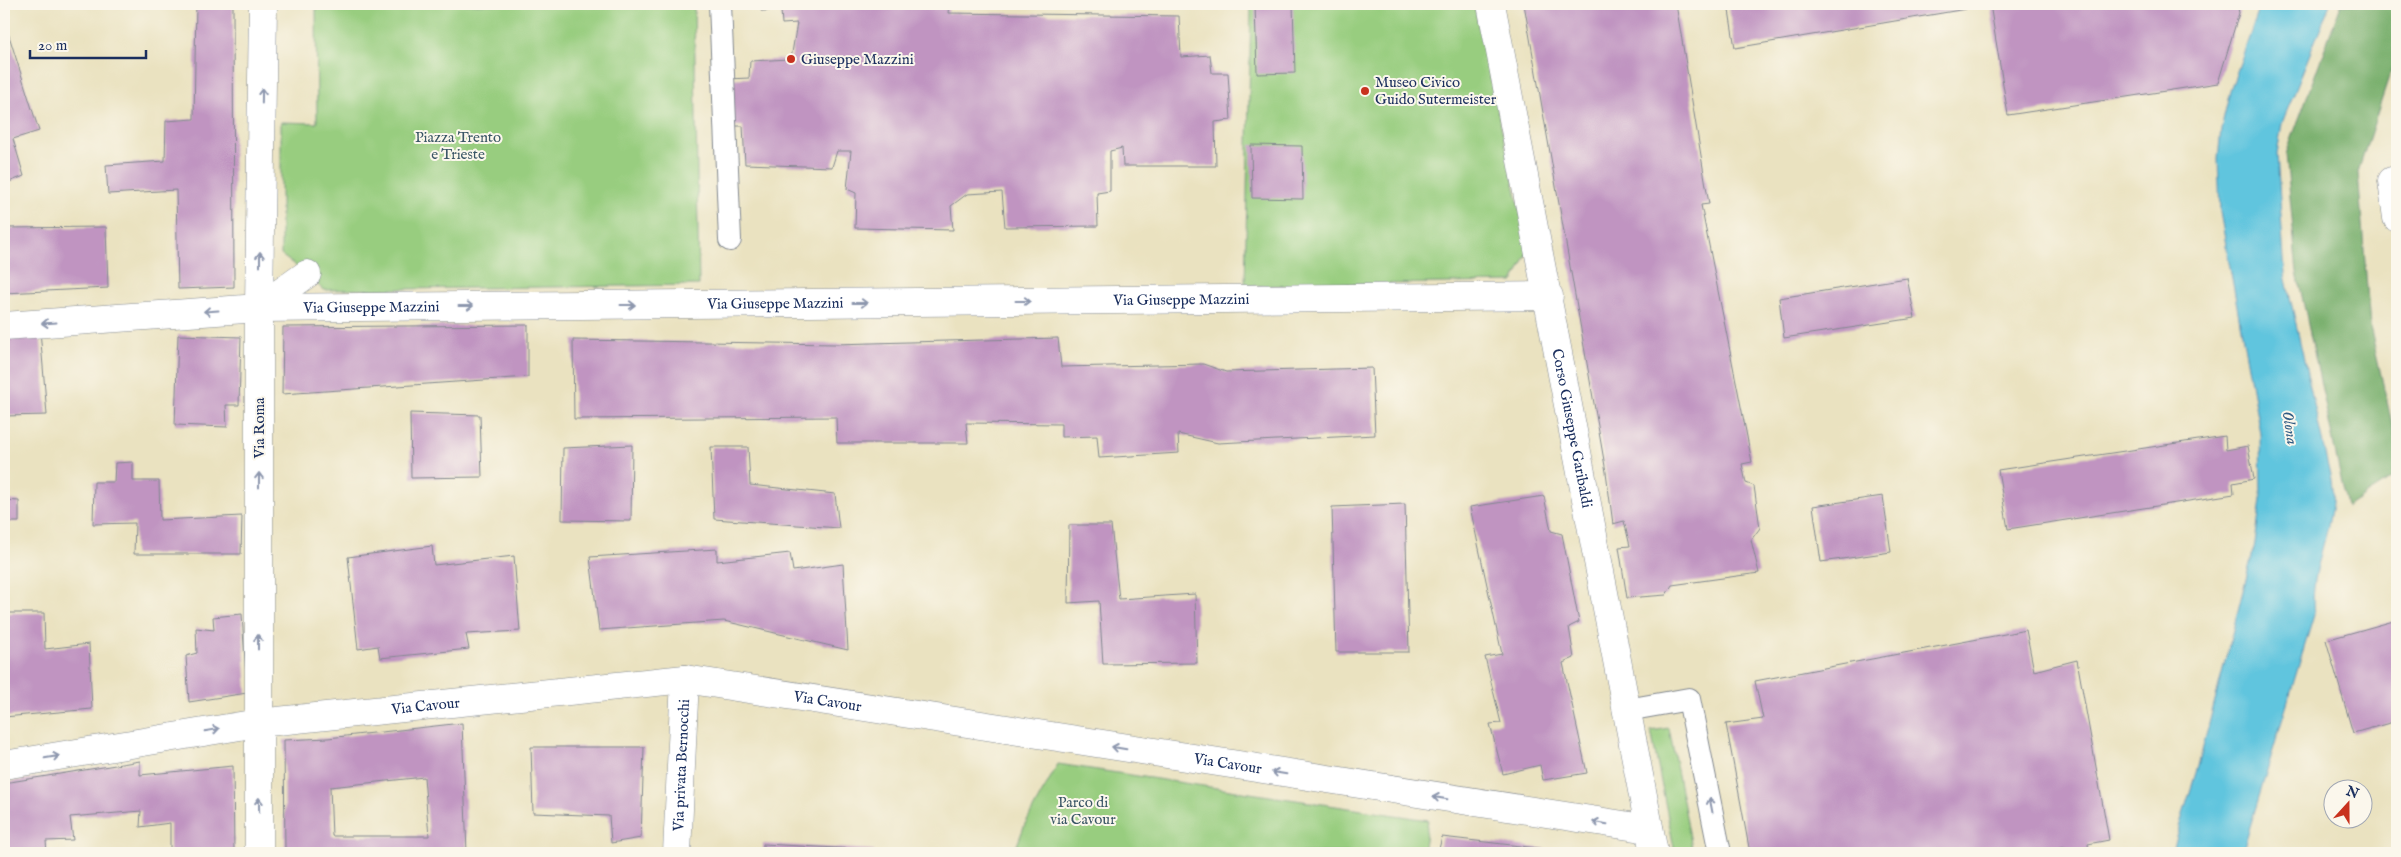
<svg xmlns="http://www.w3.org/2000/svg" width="2401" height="857" font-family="'IM FELL English',serif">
  <rect width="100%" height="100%" fill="#fbf7ec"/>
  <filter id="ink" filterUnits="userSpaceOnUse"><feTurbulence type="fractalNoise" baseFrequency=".02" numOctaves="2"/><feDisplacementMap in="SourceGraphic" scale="10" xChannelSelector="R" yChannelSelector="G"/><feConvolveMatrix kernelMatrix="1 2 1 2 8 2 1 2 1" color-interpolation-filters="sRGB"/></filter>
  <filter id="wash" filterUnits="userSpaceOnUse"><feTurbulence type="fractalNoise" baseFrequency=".0096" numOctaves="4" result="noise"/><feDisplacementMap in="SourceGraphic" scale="20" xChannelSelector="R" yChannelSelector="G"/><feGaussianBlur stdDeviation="1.12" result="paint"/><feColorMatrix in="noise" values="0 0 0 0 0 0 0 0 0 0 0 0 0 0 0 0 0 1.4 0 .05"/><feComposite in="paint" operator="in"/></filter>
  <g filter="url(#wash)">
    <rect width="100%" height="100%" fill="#eae2c0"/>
    <g fill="#98cd7f" stroke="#5a7e6e">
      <path d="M 316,4 L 694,4 L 699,285 L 323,290 L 307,274 L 281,255 L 281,122 L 317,123 Z"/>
      <path d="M 1251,4 L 1474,4 L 1529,251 L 1513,282 L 1245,286 Z"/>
      <path d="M 1669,728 L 1693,853 L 1675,853 L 1651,731 Z"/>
      <path d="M 1058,764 L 1428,820 L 1423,853 L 1014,853 L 1025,824 Z"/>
    </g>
    <path fill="#7ab06e" stroke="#4a7066" d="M 2341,4 L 2397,4 L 2397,53 L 2358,172 L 2370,326 L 2397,446 L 2397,475 L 2347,507 L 2297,273 L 2286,154 Z"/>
    <path fill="#60c5de" stroke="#3e7a9e" d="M 2261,4 L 2330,4 L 2282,123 L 2277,154 L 2285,275 L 2331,480 C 2332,487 2333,495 2332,503 C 2328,540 2309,577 2314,615 L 2242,853 L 2171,853 L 2199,763 L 2255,544 L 2261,499 L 2260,433 L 2220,212 L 2218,159 L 2221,129 L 2230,91 Z"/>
    <g id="blocks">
      <g fill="#c094c1" fill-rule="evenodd">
        <path d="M 196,4 L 233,4 L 234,287 L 178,289 L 176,190 L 108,194 L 106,165 L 165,161 L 166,121 L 194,119 Z"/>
        <path d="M 761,4 L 949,4 L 948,13 L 1179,16 L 1181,57 L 1210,55 L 1212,73 L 1228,73 L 1231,120 L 1215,122 L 1216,166 L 1123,166 L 1122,148 L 1110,151 L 1110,191 L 1097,193 L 1098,226 L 1005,227 L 1002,192 L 967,194 L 951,206 L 953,230 L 855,228 L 856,193 L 847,189 L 851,151 L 837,151 L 832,167 L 745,164 L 743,126 L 729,126 L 728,79 L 749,78 L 750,61 L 791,59 L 797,23 L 782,24 L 781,10 L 761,11 Z"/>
        <path d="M 1255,4 L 1293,4 L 1295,73 L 1257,74 Z"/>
        <path d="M 1524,4 L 1676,4 L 1709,204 L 1701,205 L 1752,462 L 1742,464 L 1746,483 L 1754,486 L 1760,528 L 1751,540 L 1759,573 L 1672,585 L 1666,595 L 1627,598 L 1619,547 L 1630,546 L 1624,521 L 1613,524 L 1606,472 Z"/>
        <path d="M 1728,4 L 1965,4 L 1966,9 L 1735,48 Z"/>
        <path d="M 1990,4 L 2237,4 L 2239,13 L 2218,83 L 2008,115 Z"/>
        <path d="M 4,20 L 39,131 L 13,139 L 24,176 L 4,184 Z"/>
        <path d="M 1251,145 L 1302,146 L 1303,199 L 1252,198 Z"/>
        <path d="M 106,227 L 108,288 L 4,293 L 4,228 Z"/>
        <path d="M 1907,278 L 1915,318 L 1784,338 L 1779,298 Z"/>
        <path d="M 528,325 L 528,377 L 282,394 L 283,327 Z"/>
        <path d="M 40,330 L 47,415 L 4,416 L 4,332 Z"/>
        <path d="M 178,335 L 241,337 L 239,405 L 226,405 L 227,427 L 175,425 Z"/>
        <path d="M 1058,338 L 1061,367 L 1203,364 L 1226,372 L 1372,368 L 1375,435 L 1218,443 L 1178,434 L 1179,453 L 1099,458 L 1097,436 L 1061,437 L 1061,424 L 966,423 L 968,443 L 837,443 L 836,417 L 574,419 L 573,340 L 835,344 Z"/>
        <path d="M 410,413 L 480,415 L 482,477 L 411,478 Z"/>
        <path d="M 2225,436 L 2226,450 L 2248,446 L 2254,479 L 2233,483 L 2234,494 L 2008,529 L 1998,470 Z"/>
        <path d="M 632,445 L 631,521 L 562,520 L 563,448 Z"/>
        <path d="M 711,447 L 748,447 L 750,485 L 835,494 L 839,528 L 714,519 Z"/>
        <path d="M 133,462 L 133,481 L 159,481 L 160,520 L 242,516 L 241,554 L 134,554 L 135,523 L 93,524 L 94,482 L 114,482 L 115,463 Z"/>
        <path d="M 1544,496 L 1551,531 L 1562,534 L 1579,622 L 1569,627 L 1574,658 L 1563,663 L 1587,773 L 1543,780 L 1540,765 L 1503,774 L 1490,724 L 1501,723 L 1485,657 L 1502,654 L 1470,507 Z"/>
        <path d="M 1883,496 L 1891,552 L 1821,562 L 1813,506 Z"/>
        <path d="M 4,500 L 19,501 L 19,522 L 4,522 Z"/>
        <path d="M 1405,504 L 1409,652 L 1336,652 L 1332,507 Z"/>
        <path d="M 1069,525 L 1111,525 L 1119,599 L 1195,594 L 1197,663 L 1103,664 L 1099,601 L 1068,603 Z"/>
        <path d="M 432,546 L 434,565 L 514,556 L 520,631 L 466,634 L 469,649 L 380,658 L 378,646 L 358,649 L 348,557 Z"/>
        <path d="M 717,549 L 717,561 L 790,553 L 793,571 L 843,564 L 848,650 L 724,621 L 599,630 L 590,557 Z"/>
        <path d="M 4,613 L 44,613 L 45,649 L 89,644 L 92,709 L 4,717 Z"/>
        <path d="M 242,614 L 247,693 L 189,702 L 186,656 L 197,653 L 196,628 L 214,630 L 213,617 Z"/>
        <path d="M 2397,620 L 2397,721 L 2353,733 L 2326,640 Z"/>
        <path d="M 2026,630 L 2034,671 L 2077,660 L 2109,840 L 2088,844 L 2089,853 L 2067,853 L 2066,847 L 2034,853 L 1750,853 L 1726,724 L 1763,719 L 1755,681 Z"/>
        <path d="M 462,723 L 467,853 L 285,853 L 284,740 L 328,738 ZM 424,777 L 429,836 L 332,836 L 330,787 Z"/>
        <path d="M 531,747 L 644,747 L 641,838 L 611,843 L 609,816 L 533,813 Z"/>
        <path d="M 140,761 L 140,775 L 233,766 L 234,853 L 170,853 L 170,823 L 140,827 L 141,811 L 70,817 L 73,840 L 46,841 L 47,853 L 4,853 L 4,783 Z"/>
        <path d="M 1442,837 L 1572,852 L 1572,853 L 1438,853 Z"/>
        <path d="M 763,844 L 874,850 L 874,853 L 763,853 Z"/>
      </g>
    </g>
  </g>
  <g filter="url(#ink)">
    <use href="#blocks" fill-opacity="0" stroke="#82888f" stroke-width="1"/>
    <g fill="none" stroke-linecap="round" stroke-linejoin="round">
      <g stroke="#82888f" stroke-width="24">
        <g id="lane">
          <path d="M 720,4 L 730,240"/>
          <path d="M 1627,710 L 1689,699 L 1720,853"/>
        </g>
      </g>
      <g stroke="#82888f" stroke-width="29">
        <g id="street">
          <path id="s1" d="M 1491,4 L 1654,853"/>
          <path d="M 2397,180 L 2392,181 L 2397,218"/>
          <path d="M 259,308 L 307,274"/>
          <path id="s2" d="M 4,326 L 259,308 L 1549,296"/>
          <path id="s3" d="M 4,765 L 258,723 L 685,679 L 1649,829"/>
          <path d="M 259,853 L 259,308 L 263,4"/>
          <path id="s4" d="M 677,853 L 685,679"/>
        </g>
      </g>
      <use href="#lane" stroke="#fff" stroke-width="22"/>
      <use href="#street" stroke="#fff" stroke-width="28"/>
    </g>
    <defs><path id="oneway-shaft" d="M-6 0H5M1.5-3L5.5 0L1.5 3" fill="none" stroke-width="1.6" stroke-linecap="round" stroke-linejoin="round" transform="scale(1.25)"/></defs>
    <g stroke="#8d97ae">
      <use href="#oneway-shaft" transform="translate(262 96) rotate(-89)"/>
      <use href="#oneway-shaft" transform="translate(260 259) rotate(-90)"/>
      <use href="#oneway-shaft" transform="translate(1023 301)"/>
      <use href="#oneway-shaft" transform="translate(860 303)"/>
      <use href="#oneway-shaft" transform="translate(628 305)"/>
      <use href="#oneway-shaft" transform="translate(466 306)"/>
      <use href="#oneway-shaft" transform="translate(211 311) rotate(176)"/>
      <use href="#oneway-shaft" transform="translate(49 323) rotate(176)"/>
      <use href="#oneway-shaft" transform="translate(259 480) rotate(-90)"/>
      <use href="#oneway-shaft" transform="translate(258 642) rotate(-90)"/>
      <use href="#oneway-shaft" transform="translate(212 730) rotate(-10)"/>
      <use href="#oneway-shaft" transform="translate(1119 748) rotate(-171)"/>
      <use href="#oneway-shaft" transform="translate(52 757) rotate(-10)"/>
      <use href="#oneway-shaft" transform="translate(1279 773) rotate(-171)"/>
      <use href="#oneway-shaft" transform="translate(1440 798) rotate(-171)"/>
      <use href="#oneway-shaft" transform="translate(259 805) rotate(-91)"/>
      <use href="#oneway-shaft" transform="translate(1711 805) rotate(-101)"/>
      <use href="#oneway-shaft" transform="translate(1600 823) rotate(-171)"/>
    </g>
  </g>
  <g fill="#c8321e" stroke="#fbf7ec" stroke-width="2">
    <circle cx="791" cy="59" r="5"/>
    <circle cx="1365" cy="91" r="5"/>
  </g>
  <g text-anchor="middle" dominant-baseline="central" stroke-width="4" stroke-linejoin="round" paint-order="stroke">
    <g font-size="15" fill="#1b2f5e" stroke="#fbf7ec" text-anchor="start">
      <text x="801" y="59">Giuseppe Mazzini</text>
      <text x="1375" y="82">Museo Civico<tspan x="1375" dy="17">Guido Sutermeister</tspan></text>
    </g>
    <g font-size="15" fill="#3a5666" stroke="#fbf7ec">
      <text x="458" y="137">Piazza Trento<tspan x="458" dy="17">e Trieste</tspan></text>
      <text x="1083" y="802">Parco di<tspan x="1083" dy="17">via Cavour</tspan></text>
    </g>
    <g font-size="15" fill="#1b2f5e" stroke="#fbf7ec">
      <text stroke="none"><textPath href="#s2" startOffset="1178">Via Giuseppe Mazzini</textPath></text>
      <text stroke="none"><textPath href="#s2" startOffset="772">Via Giuseppe Mazzini</textPath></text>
      <text stroke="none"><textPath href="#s2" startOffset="368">Via Giuseppe Mazzini</textPath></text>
      <text transform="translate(259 428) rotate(-90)">Via Roma</text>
      <text stroke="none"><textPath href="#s1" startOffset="432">Corso Giuseppe Garibaldi</textPath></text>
      <text stroke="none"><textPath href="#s3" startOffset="831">Via Cavour</textPath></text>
      <text stroke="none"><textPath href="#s3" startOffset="426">Via Cavour</textPath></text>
      <text stroke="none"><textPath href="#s3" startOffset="1236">Via Cavour</textPath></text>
      <text stroke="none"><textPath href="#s4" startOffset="88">Via privata Bernocchi</textPath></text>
    </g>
    <g font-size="16" font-style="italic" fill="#305c84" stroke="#fbf7ec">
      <text transform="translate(2289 428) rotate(81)">Olona</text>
    </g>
  </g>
  <rect width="2401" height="857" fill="none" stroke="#fbf7ec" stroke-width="20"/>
  <g transform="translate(2348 804) rotate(21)"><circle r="24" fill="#fbf7ec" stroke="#a1a7b3"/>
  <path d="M0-4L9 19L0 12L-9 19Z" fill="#c8321e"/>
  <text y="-8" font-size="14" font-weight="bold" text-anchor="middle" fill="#1b2f5e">N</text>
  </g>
  <path d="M30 50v8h116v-8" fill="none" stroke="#1b2f5e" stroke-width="2.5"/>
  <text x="38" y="50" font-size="15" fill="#1b2f5e" stroke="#fbf7ec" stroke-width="4" paint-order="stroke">20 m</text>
</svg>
